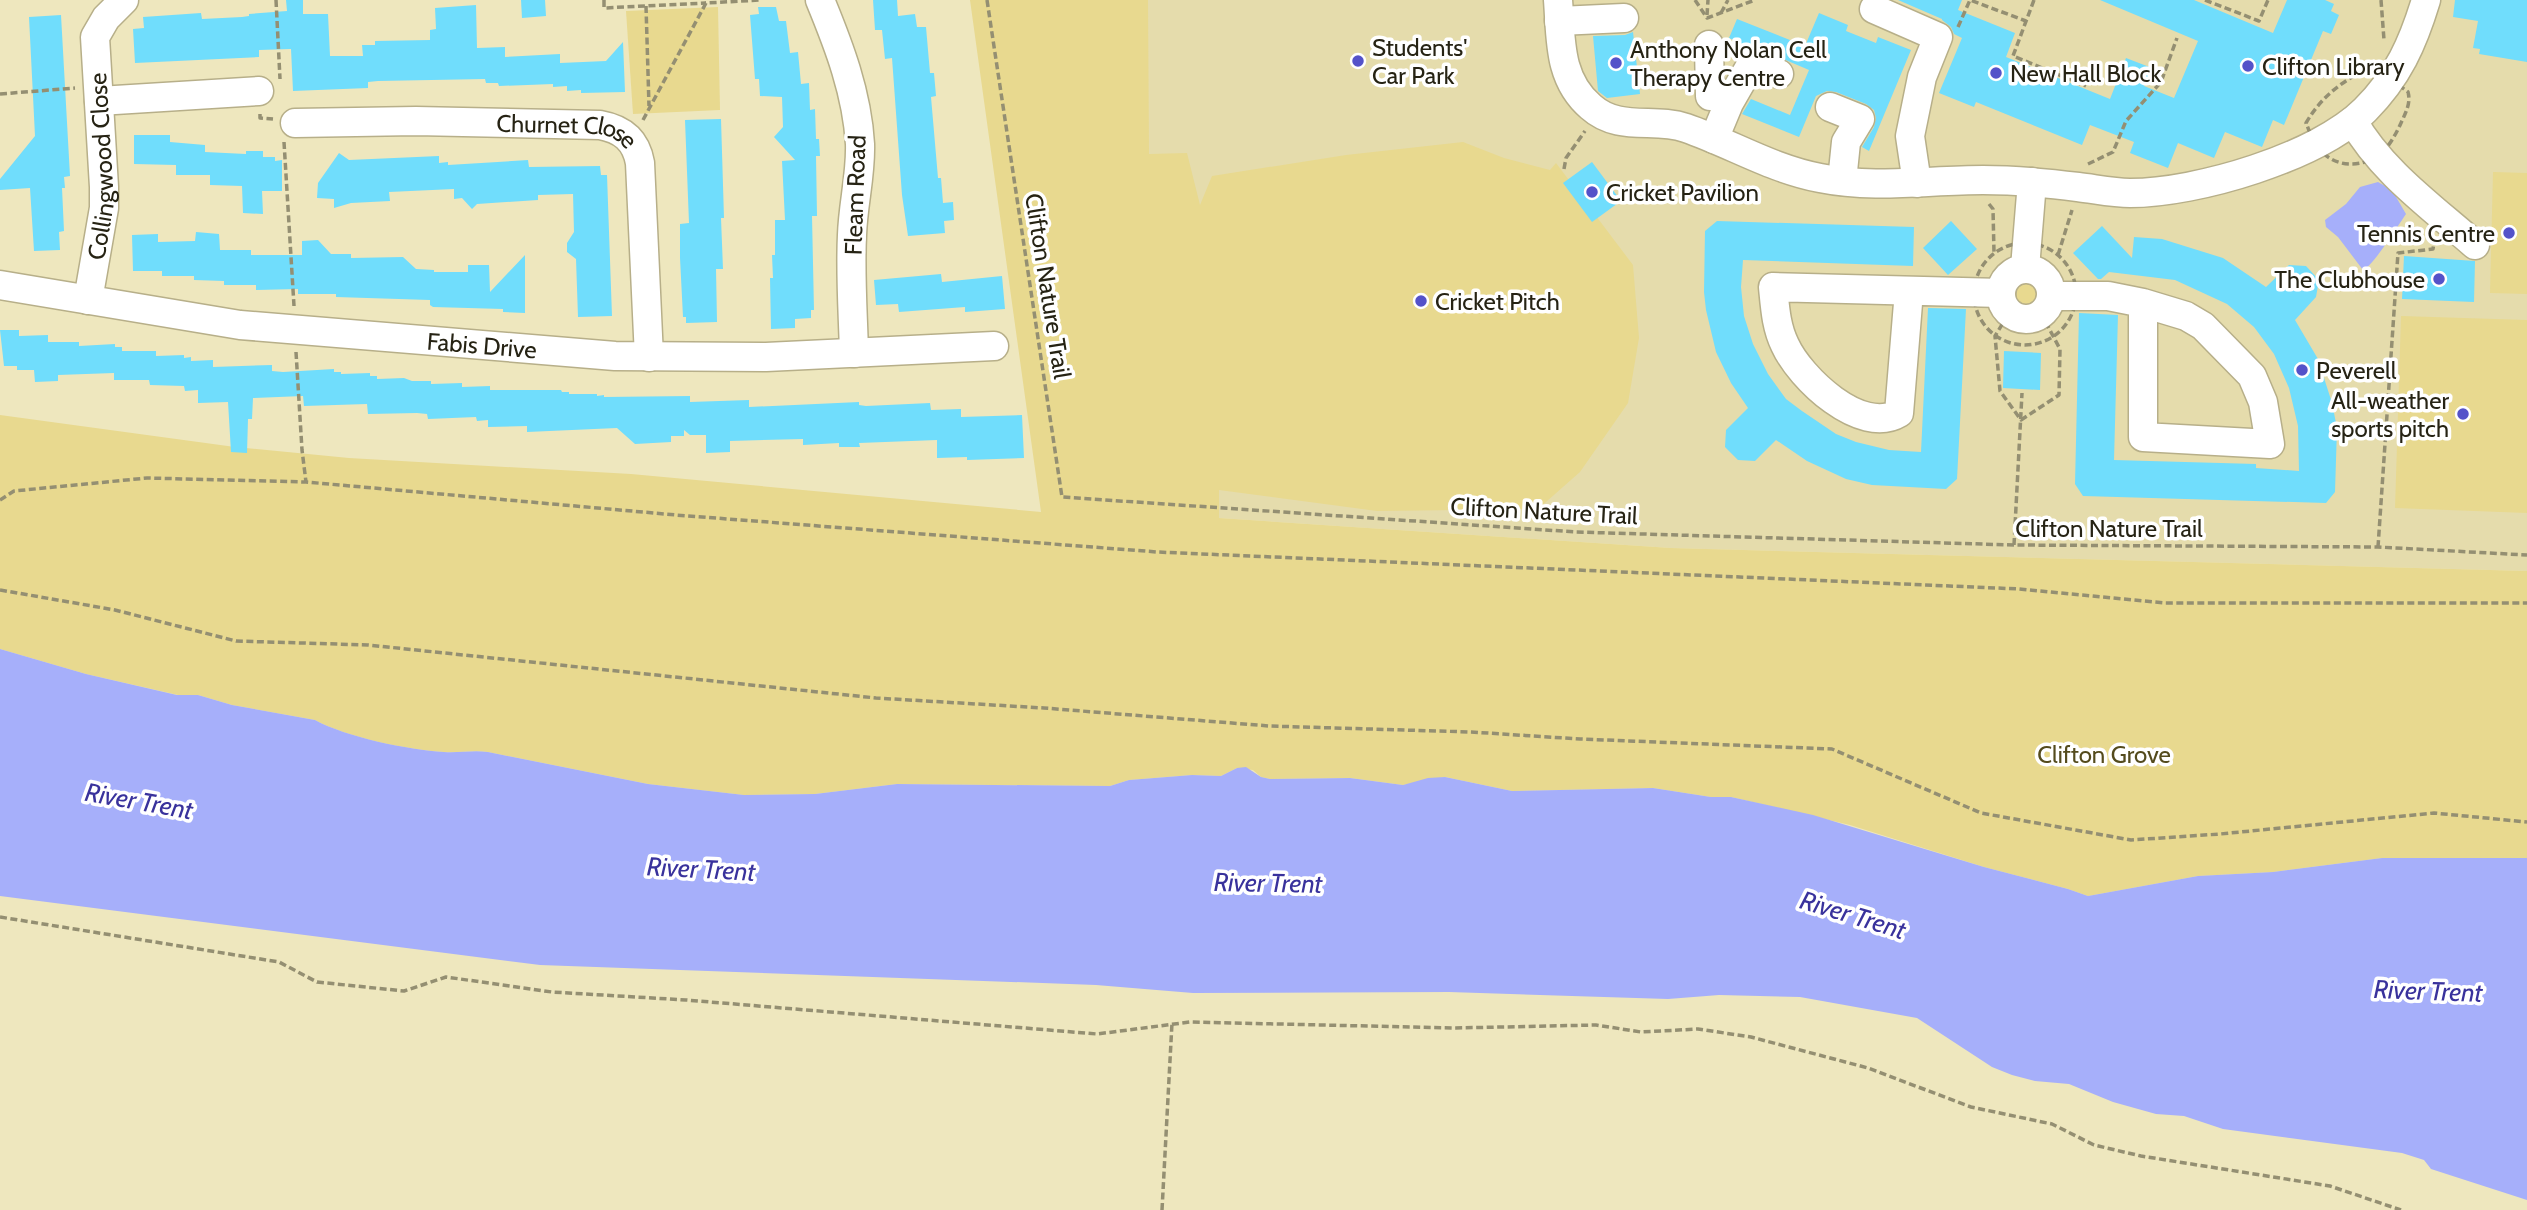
<svg xmlns="http://www.w3.org/2000/svg" width="2527" height="1210" font-family="Cabin,sans-serif">
  <rect width="100%" height="100%" fill="#eee7be"/>
  <path fill="#e5dcac" d="M 970,0 L 2527,0 L 2527,571 L 1671,548 L 1219,518 Z"/>
  <g fill="#e8d98f">
    <path d="M 970,0 L 1148,0 L 1149,154 L 1187,153 L 1200,205 L 1212,176 L 1346,155 L 1463,142 L 1504,158 L 1550,170 L 1556,163 L 1633,265 L 1639,338 L 1628,403 L 1580,472 L 1538,509 L 1377,511 L 1219,490 L 1219,518 L 1671,548 L 2527,571 L 2527,858 L 2382,858 L 2273,872 L 2198,876 L 2088,896 L 2068,889 L 1984,867 L 1850,825 L 1731,797 L 1711,797 L 1653,788 L 1512,791 L 1445,777 L 1403,785 L 1350,778 L 1270,779 L 1261,777 L 1253,770 L 1237,768 L 1221,776 L 1192,775 L 1129,780 L 1110,786 L 897,784 L 815,794 L 744,795 L 648,784 L 488,752 C 473,750 459,753 444,752 C 408,750 346,737 315,720 L 232,705 L 198,695 L 178,695 L 86,674 L 0,649 L 0,415 L 235,447 L 349,458 L 631,474 L 1041,512 Z"/>
    <path d="M 718,7 L 720,110 L 633,114 L 626,11 Z"/>
    <path d="M 2493,172 L 2527,173 L 2527,294 L 2490,293 Z"/>
    <circle cx="2026" cy="296" r="13"/>
    <path d="M 2401,316 L 2527,320 L 2527,513 L 2395,508 Z"/>
  </g>
  <g fill="#a6affa">
    <path d="M 2378,182 L 2392,190 L 2406,214 C 2397,227 2374,265 2363,270 L 2338,237 L 2326,227 L 2325,220 L 2346,204 L 2360,187 Z"/>
    <path d="M 0,649 L 86,674 L 177,695 L 198,695 L 232,705 L 315,720 C 346,737 409,750 444,752 C 459,753 473,750 488,752 L 648,784 L 744,795 L 815,794 L 897,784 L 1110,786 L 1129,780 L 1192,775 L 1221,776 L 1237,768 L 1246,767 L 1261,777 L 1270,779 L 1350,778 L 1403,785 L 1428,778 L 1445,777 L 1512,791 L 1653,788 L 1711,797 L 1731,797 L 1813,815 L 1984,867 L 2068,889 L 2088,896 L 2198,876 L 2273,872 L 2382,858 L 2527,858 L 2527,1200 L 2431,1169 L 2424,1160 L 2402,1153 L 2223,1129 L 2184,1116 L 2156,1114 L 2113,1102 L 2069,1084 L 2035,1081 L 2012,1075 L 1992,1067 L 1917,1018 L 1800,997 L 1719,995 L 1668,999 L 1449,992 L 1193,993 L 1096,985 L 540,965 L 0,896 Z"/>
  </g>
  <g fill="#70ddfc">
    <path d="M 286,0 L 303,0 L 303,14 L 328,14 L 330,56 L 363,56 L 362,45 L 375,45 L 375,41 L 430,40 L 430,30 L 436,29 L 435,8 L 476,5 L 477,48 L 505,47 L 505,57 L 560,54 L 560,63 L 606,61 L 623,42 L 625,92 L 581,93 L 581,90 L 567,91 L 567,86 L 553,87 L 553,84 L 499,86 L 498,83 L 486,83 L 485,79 L 378,81 L 368,82 L 368,88 L 293,91 L 291,49 L 259,50 L 259,57 L 135,63 L 133,29 L 144,28 L 143,17 L 201,13 L 202,19 L 242,17 L 249,16 L 249,14 L 287,11 Z"/>
    <path d="M 521,0 L 545,0 L 546,16 L 522,18 Z"/>
    <path d="M 873,0 L 897,0 L 898,16 L 915,14 L 917,27 L 926,27 L 930,73 L 934,73 L 936,96 L 931,97 L 938,178 L 941,178 L 943,203 L 953,202 L 954,220 L 944,221 L 945,233 L 908,236 L 902,195 L 892,58 L 885,59 L 882,30 L 875,30 Z"/>
    <path d="M 1898,0 L 1962,0 L 1958,10 L 2015,33 L 2006,57 L 2110,99 L 2126,58 L 2152,68 L 2144,86 L 2174,98 L 2198,41 L 2100,0 L 2194,0 L 2273,33 L 2287,0 L 2325,0 L 2334,4 L 2331,11 L 2339,15 L 2331,34 L 2323,31 L 2284,125 L 2273,120 L 2262,147 L 2225,132 L 2214,158 L 2178,143 L 2168,168 L 2130,153 L 2134,142 L 2090,125 L 2082,145 L 1976,102 L 1974,107 L 1939,93 L 1962,38 L 1954,34 L 1951,27 L 1942,20 L 1942,19 Z"/>
    <path d="M 2455,0 L 2527,0 L 2527,62 L 2479,54 L 2480,49 L 2473,48 L 2478,21 L 2453,17 Z"/>
    <path d="M 758,7 L 776,7 L 779,21 L 786,21 L 790,53 L 798,52 L 801,84 L 809,83 L 810,110 L 815,109 L 816,139 L 819,139 L 820,156 L 816,156 L 817,216 L 812,216 L 814,310 L 811,310 L 811,318 L 795,319 L 795,328 L 771,329 L 770,278 L 773,278 L 772,255 L 775,255 L 775,220 L 785,220 L 782,161 L 795,160 L 774,137 L 783,127 L 782,97 L 760,96 L 759,79 L 755,79 L 750,15 L 759,14 Z"/>
    <path d="M 1819,13 L 1848,25 L 1846,31 L 1876,43 L 1878,37 L 1911,50 L 1869,151 L 1862,147 L 1874,127 L 1876,118 L 1874,110 L 1866,104 L 1836,92 L 1827,91 L 1816,96 L 1799,137 L 1742,114 L 1751,99 L 1790,115 L 1809,70 L 1758,48 L 1748,47 L 1729,38 L 1737,19 L 1805,46 Z"/>
    <path d="M 61,15 L 70,176 L 64,177 L 65,188 L 62,188 L 64,231 L 59,232 L 60,250 L 34,251 L 30,188 L 0,190 L 0,179 L 35,136 L 29,17 Z"/>
    <path d="M 1633,32 L 1640,94 L 1607,98 L 1598,91 L 1593,36 L 1625,35 Z"/>
    <path d="M 721,119 L 724,218 L 721,218 L 723,269 L 716,269 L 717,322 L 686,323 L 686,317 L 683,317 L 680,258 L 680,224 L 689,223 L 685,120 Z"/>
    <path d="M 134,135 L 170,135 L 170,142 L 205,145 L 205,152 L 246,154 L 246,151 L 263,151 L 263,157 L 275,157 L 275,161 L 282,160 L 282,191 L 262,191 L 263,214 L 243,213 L 242,186 L 210,185 L 210,175 L 176,175 L 176,165 L 134,164 Z"/>
    <path d="M 339,153 L 349,160 L 439,156 L 439,163 L 448,162 L 448,165 L 528,160 L 529,167 L 600,166 L 601,175 L 607,175 L 612,316 L 578,317 L 576,259 L 567,252 L 567,243 L 574,232 L 573,194 L 538,195 L 538,200 L 477,204 L 472,209 L 462,198 L 454,199 L 454,189 L 389,192 L 390,201 L 351,203 L 334,208 L 334,199 L 317,198 L 318,183 Z"/>
    <path d="M 1592,162 L 1621,201 L 1592,222 L 1563,183 Z"/>
    <path d="M 1717,221 L 1914,227 L 1913,266 L 1743,260 L 1741,287 L 1744,316 L 1753,344 L 1768,374 L 1786,399 L 1802,411 L 1836,434 L 1856,442 L 1889,450 L 1921,452 L 1928,308 L 1966,309 L 1957,479 L 1946,489 L 1872,485 L 1846,479 L 1807,461 L 1776,440 L 1755,461 L 1738,460 L 1725,447 L 1726,430 L 1748,408 L 1731,383 L 1716,352 L 1706,310 L 1704,292 L 1705,231 Z"/>
    <path d="M 1951,221 L 1977,249 L 1948,275 L 1923,248 Z"/>
    <path d="M 2102,226 L 2132,258 L 2134,237 L 2162,239 L 2223,258 L 2266,287 L 2289,265 L 2306,266 L 2319,280 L 2316,297 L 2295,320 L 2318,359 L 2332,403 L 2337,428 L 2335,492 L 2326,503 L 2083,496 L 2075,484 L 2079,313 L 2118,315 L 2114,460 L 2256,464 L 2256,468 L 2299,471 L 2298,426 L 2289,388 L 2274,354 L 2254,327 L 2227,304 L 2175,280 L 2109,272 L 2101,279 L 2098,279 L 2073,253 Z"/>
    <path d="M 196,232 L 219,234 L 220,250 L 251,250 L 251,255 L 302,255 L 302,241 L 318,240 L 331,254 L 351,254 L 351,258 L 403,257 L 416,269 L 434,270 L 434,272 L 468,272 L 468,265 L 489,265 L 490,292 L 525,255 L 525,313 L 503,312 L 503,309 L 433,307 L 430,305 L 430,300 L 336,297 L 336,294 L 298,294 L 298,289 L 256,290 L 256,285 L 224,285 L 224,281 L 194,280 L 194,276 L 162,276 L 162,271 L 133,271 L 132,235 L 158,234 L 158,242 L 195,241 Z"/>
    <path d="M 2404,256 L 2475,261 L 2474,302 L 2402,299 Z"/>
    <path d="M 941,274 L 942,282 L 1002,276 L 1005,309 L 965,312 L 965,307 L 899,312 L 898,304 L 876,305 L 874,280 Z"/>
    <path d="M 0,330 L 19,330 L 19,336 L 48,335 L 48,342 L 79,342 L 79,346 L 115,344 L 115,347 L 122,347 L 122,351 L 156,351 L 156,356 L 184,355 L 184,358 L 191,357 L 191,361 L 213,360 L 213,367 L 272,365 L 272,371 L 283,372 L 334,369 L 334,372 L 341,372 L 341,374 L 370,373 L 370,376 L 377,376 L 377,379 L 404,378 L 412,381 L 431,381 L 431,384 L 462,383 L 462,387 L 490,386 L 490,390 L 561,390 L 562,392 L 569,392 L 569,394 L 597,394 L 597,396 L 604,395 L 604,397 L 690,396 L 690,402 L 749,400 L 749,407 L 859,402 L 859,405 L 866,406 L 930,403 L 931,410 L 961,409 L 961,417 L 1022,415 L 1024,458 L 967,460 L 967,457 L 937,458 L 937,440 L 859,443 L 860,447 L 839,447 L 839,443 L 803,445 L 803,439 L 730,441 L 730,452 L 706,453 L 706,435 L 690,435 L 684,430 L 684,436 L 671,436 L 671,442 L 635,444 L 617,428 L 527,432 L 527,426 L 488,427 L 488,420 L 477,421 L 476,417 L 428,419 L 427,414 L 417,413 L 368,414 L 367,404 L 304,406 L 303,396 L 253,398 L 252,419 L 248,419 L 247,453 L 231,452 L 228,402 L 198,403 L 198,390 L 185,391 L 184,386 L 150,385 L 149,380 L 114,380 L 114,373 L 58,375 L 58,381 L 35,382 L 34,370 L 17,370 L 17,366 L 4,366 Z"/>
    <path d="M 2004,351 L 2041,353 L 2040,390 L 2003,388 Z"/>
  </g>
  <g fill="none" stroke-linecap="round" stroke-linejoin="round">
    <g stroke="#b7af89" stroke-width="31">
      <g id="minor">
        <path d="M 820,0 C 839,46 857,93 860,144 C 861,175 853,204 852,235 C 850,274 853,314 854,353"/>
        <path d="M 1558,0 C 1561,39 1558,79 1591,107 C 1619,132 1654,117 1686,128 C 1732,144 1772,169 1820,178 C 1874,189 1928,180 1983,180 C 2015,180 2046,183 2078,187 C 2095,189 2113,193 2130,193 C 2197,193 2318,157 2365,110 C 2398,77 2413,43 2426,0"/>
        <path d="M 1874,9 L 1938,37 L 1922,77 L 1910,136 L 1917,183"/>
        <path d="M 1559,21 L 1624,18"/>
        <path d="M 1709,45 L 1710,96"/>
        <path d="M 99,101 L 259,91"/>
        <path d="M 1830,107 L 1860,119 L 1846,142 L 1842,181"/>
        <path d="M 2353,121 C 2381,171 2432,207 2475,245"/>
        <path id="s1" d="M 295,123 L 416,121 L 600,125 C 622,129 636,140 640,163 L 649,357"/>
        <path d="M 1714,139 L 1729,103 L 1752,63 L 1779,74"/>
        <path d="M 2025,268 L 2032,182"/>
        <circle cx="2026" cy="294" r="25"/>
        <path id="s2" d="M 0,285 L 240,325 L 615,356 L 766,357 L 994,346"/>
        <path d="M 1909,291 L 1899,413 C 1861,436 1800,378 1785,345 C 1776,327 1775,307 1773,287 L 2001,293"/>
        <path d="M 2052,296 L 2108,296 L 2143,303 L 2186,316 L 2203,326 L 2252,376 L 2263,402 L 2270,444 L 2143,437 L 2143,303"/>
        <path id="s3" d="M 88,300 L 104,208 L 104,187 L 95,37 L 106,18 L 124,0"/>
      </g>
    </g>
    <g stroke="#948f72" stroke-width="3.5" stroke-dasharray="7 3.5" stroke-linecap="butt">
      <path d="M 276,0 L 280,79"/>
      <path d="M 604,0 L 604,8 L 706,3"/>
      <path d="M 987,0 L 1062,497 L 1576,532 L 2014,545 L 2378,547 L 2527,555"/>
      <path d="M 1695,0 L 1707,18 L 1755,0"/>
      <path d="M 2034,0 L 2013,56 L 2086,86"/>
      <path d="M 2205,0 L 2259,21 L 2268,0"/>
      <path d="M 2381,0 L 2384,40"/>
      <path d="M 646,6 L 649,106"/>
      <path d="M 1721,13 L 1728,0"/>
      <path d="M 1707,15 L 1708,0"/>
      <path d="M 1958,27 L 1970,0 L 2026,21"/>
      <path d="M 2363,71 L 2386,71 L 2391,79 L 2408,92 C 2411,103 2406,112 2401,123 C 2396,134 2387,151 2376,157 C 2354,170 2328,165 2315,143 C 2311,137 2309,130 2306,123 C 2320,99 2338,84 2363,71 Z"/>
      <path d="M 0,94 L 75,88"/>
      <path d="M 260,114 L 260,118 L 273,119"/>
      <path d="M 643,120 L 706,3 L 760,0"/>
      <path d="M 284,142 L 294,306"/>
      <path d="M 2088,164 L 2113,152 L 2126,121 L 2161,82 L 2177,38"/>
      <path d="M 1564,169 L 1566,158 L 1585,131"/>
      <path d="M 1989,204 L 1993,209 L 1994,253"/>
      <circle cx="2025" cy="294" r="51"/>
      <path d="M 2058,255 L 2072,210"/>
      <path d="M 2008,315 L 1995,336 L 2000,391 L 2021,420 L 2059,395 L 2060,349 L 2044,319"/>
      <path d="M 296,352 L 302,450 L 306,482"/>
      <path d="M 0,500 L 14,491 L 147,478 L 306,482 L 676,515 L 1157,552 L 2019,589 L 2165,603 L 2527,603"/>
      <path d="M 2014,545 L 2022,393"/>
      <path d="M 2378,547 L 2398,253 L 2433,249 L 2434,242"/>
      <path d="M 0,590 L 115,610 L 236,641 L 368,645 L 876,698 L 1044,708 L 1269,726 L 1471,732 L 1580,739 L 1832,749 L 1981,813 L 2131,840 L 2220,834 L 2434,813 L 2527,822"/>
      <path d="M 0,917 L 279,962 L 317,982 L 404,991 L 446,977 L 552,992 L 686,1000 L 1097,1034 L 1190,1022 L 1455,1028 L 1596,1025 L 1641,1032 L 1698,1029 L 1751,1037 L 1868,1068 L 1971,1107 L 2052,1124 L 2094,1145 L 2141,1156 L 2330,1186 L 2401,1210"/>
      <path d="M 1162,1210 L 1172,1023"/>
    </g>
    <use href="#minor" stroke="#fff" stroke-width="28"/>
  </g>
  <g fill="#5452c9" stroke="#fff" stroke-width="2.5">
    <circle cx="1358" cy="61" r="7"/>
    <circle cx="1616" cy="63" r="7"/>
    <circle cx="2248" cy="66" r="7"/>
    <circle cx="1996" cy="73" r="7"/>
    <circle cx="1592" cy="192" r="7"/>
    <circle cx="2509" cy="233" r="7"/>
    <circle cx="2439" cy="279" r="7"/>
    <circle cx="1421" cy="301" r="7"/>
    <circle cx="2302" cy="370" r="7"/>
    <circle cx="2463" cy="414" r="7"/>
  </g>
  <g text-anchor="middle" dominant-baseline="central" stroke-width="7" stroke-linejoin="round" paint-order="stroke">
    <g font-size="24" fill="#262314" stroke="#fff" text-anchor="start">
      <text x="1372" y="47">Students'<tspan x="1372" dy="28">Car Park</tspan></text>
      <text x="1630" y="49">Anthony Nolan Cell<tspan x="1630" dy="28">Therapy Centre</tspan></text>
      <text x="2262" y="66">Clifton Library</text>
      <text x="2010" y="73">New Hall Block</text>
      <text x="1606" y="192">Cricket Pavilion</text>
      <text x="2495" y="233" text-anchor="end">Tennis Centre</text>
      <text x="2425" y="279" text-anchor="end">The Clubhouse</text>
      <text x="1435" y="301">Cricket Pitch</text>
      <text x="2316" y="370">Peverell</text>
      <text x="2449" y="400" text-anchor="end">All-weather<tspan x="2449" dy="28">sports pitch</tspan></text>
    </g>
    <g font-size="24" fill="#262314" stroke="#fff">
      <text stroke="none"><textPath href="#s1" startOffset="273">Churnet Close</textPath></text>
      <text stroke="none"><textPath href="#s3" startOffset="135">Collingwood Close</textPath></text>
      <text transform="translate(855 195) rotate(-88)">Fleam Road</text>
      <text transform="translate(1048 286) rotate(81)">Clifton Nature Trail</text>
      <text stroke="none"><textPath href="#s2" startOffset="486">Fabis Drive</textPath></text>
      <text transform="translate(1544 511) rotate(3)">Clifton Nature Trail</text>
      <text x="2109" y="528">Clifton Nature Trail</text>
    </g>
    <g font-size="24" fill="#544b1d" stroke="#fff">
      <text x="2104" y="754">Clifton Grove</text>
    </g>
    <g font-size="26" font-style="italic" fill="#39329c" stroke="#fff">
      <text transform="translate(139 801) rotate(10)">River Trent</text>
      <text transform="translate(701 869) rotate(3)">River Trent</text>
      <text transform="translate(1268 883) rotate(1)">River Trent</text>
      <text transform="translate(1853 915) rotate(17)">River Trent</text>
      <text transform="translate(2428 991) rotate(2)">River Trent</text>
    </g>
  </g>
</svg>
